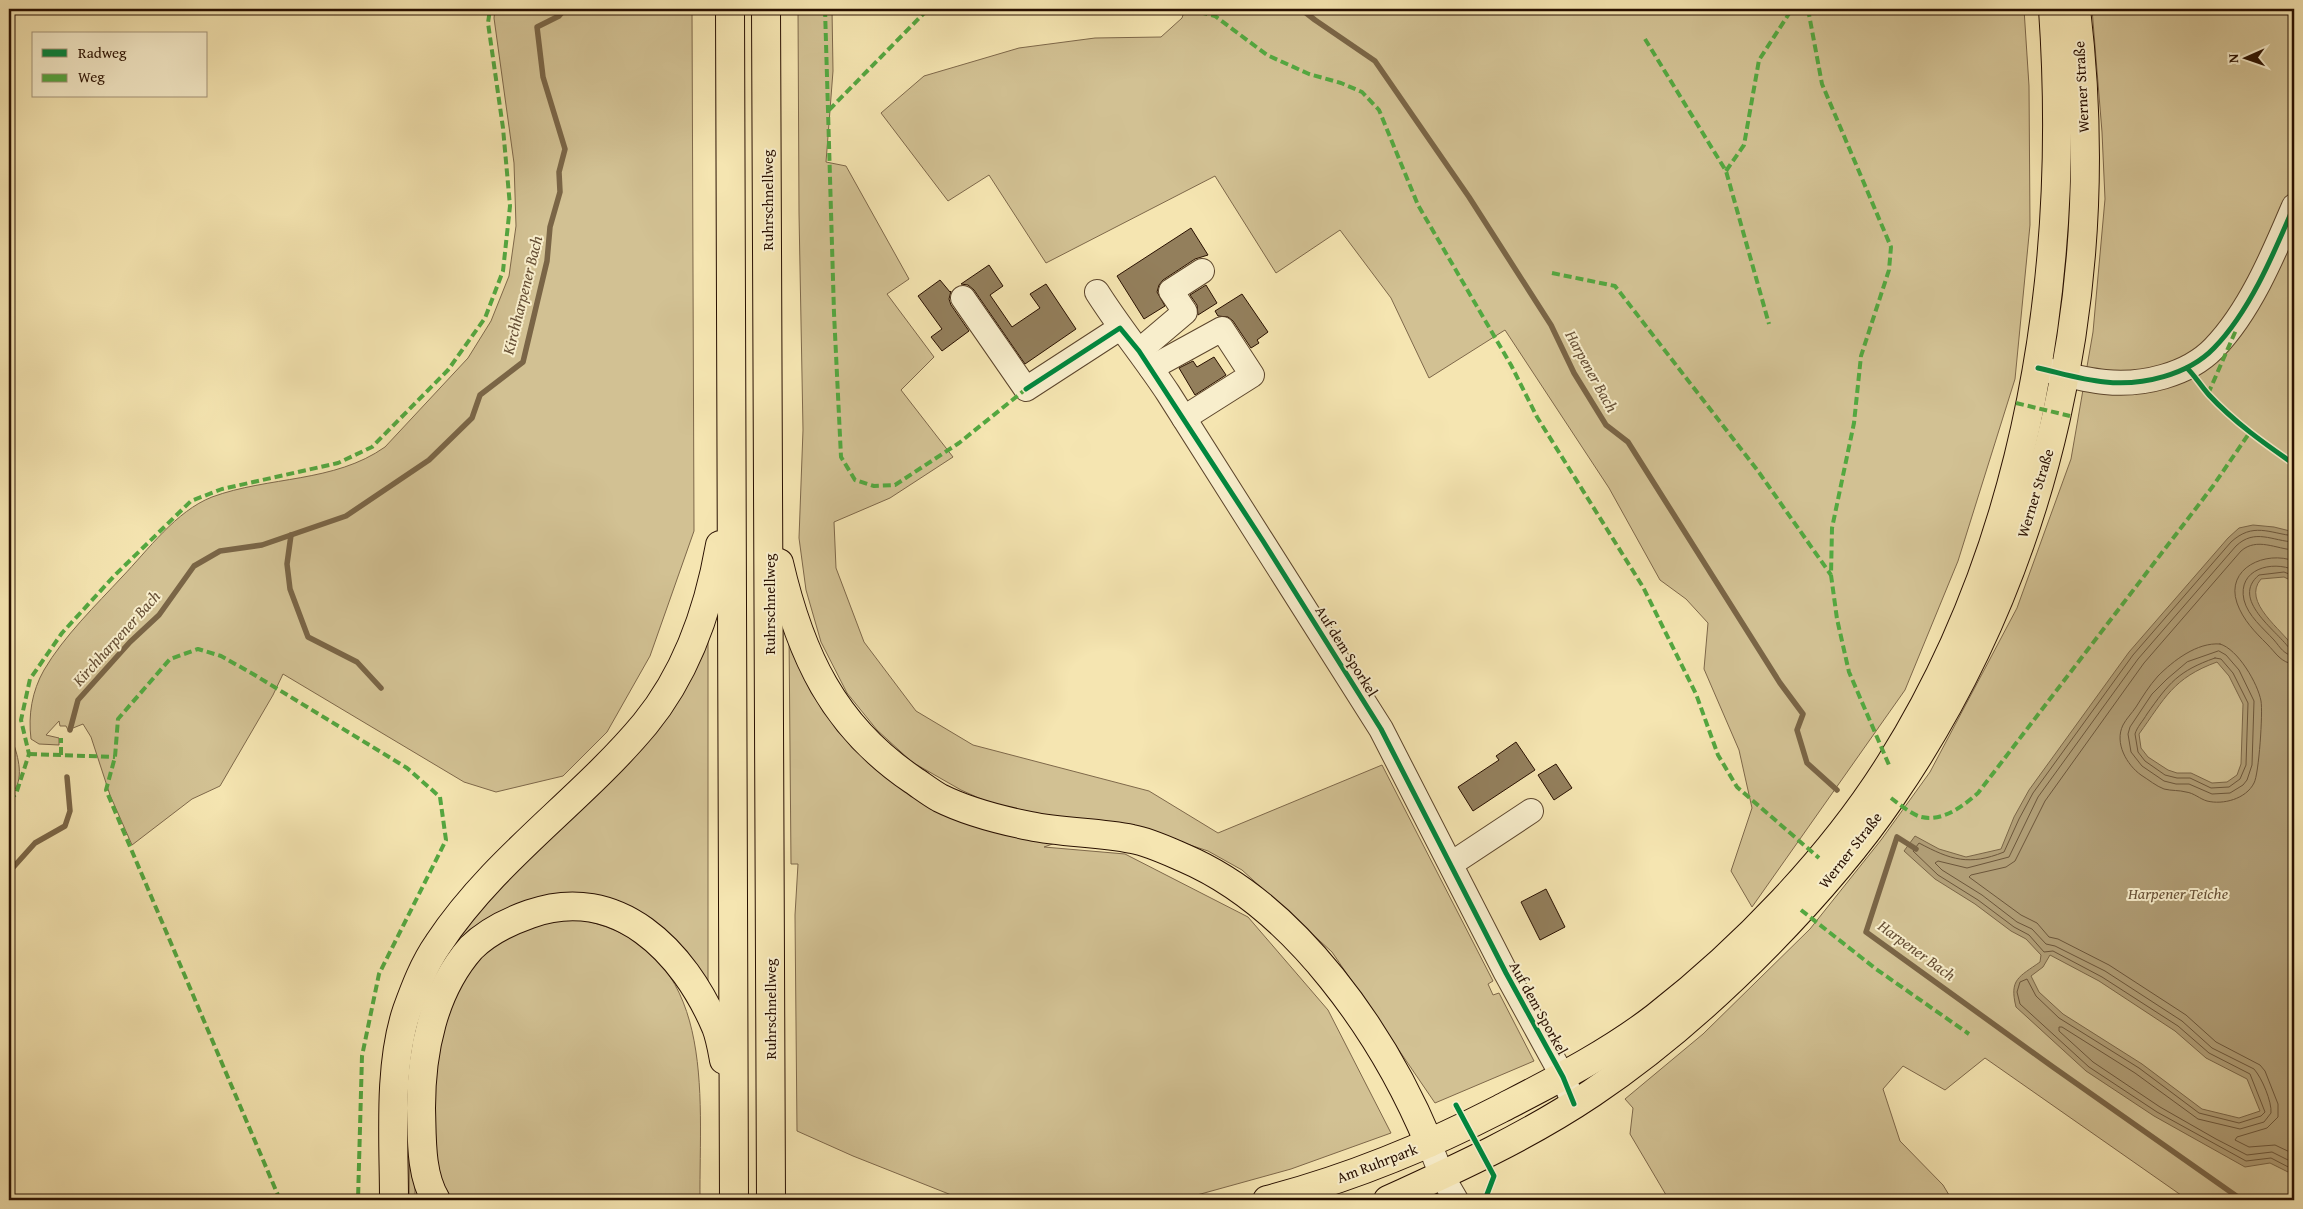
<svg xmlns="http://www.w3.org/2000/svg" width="2303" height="1209" font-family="'Gentium Book Plus',serif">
  <rect width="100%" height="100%" fill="#f5e5b1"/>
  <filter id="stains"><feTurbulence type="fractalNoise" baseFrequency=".004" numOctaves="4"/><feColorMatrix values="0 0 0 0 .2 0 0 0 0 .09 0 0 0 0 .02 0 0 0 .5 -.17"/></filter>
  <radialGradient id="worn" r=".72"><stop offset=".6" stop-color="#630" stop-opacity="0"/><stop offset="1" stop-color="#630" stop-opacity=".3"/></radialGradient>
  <g fill="#d2c193" stroke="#7e684a">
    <path d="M 495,9 L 692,9 L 694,531 L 650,656 L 607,732 L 563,776 L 496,792 L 464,782 L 283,674 L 273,695 L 220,786 L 192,799 L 132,845 L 110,795 L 91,737 L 83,724 L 68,730 L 66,726 L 60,726 L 59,721 L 46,735 L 59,738 L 59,745 L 39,744 L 31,739 C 28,715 32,691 44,670 C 64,636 96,605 122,577 C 148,550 176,511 212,497 C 269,476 334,483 385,447 L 468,358 L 491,321 L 509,276 L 516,226 L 514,163 L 494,18 Z"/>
    <path d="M 798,9 L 832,9 L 833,71 L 826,162 L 846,166 L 909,279 L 887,294 L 934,357 L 901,390 L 953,457 L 890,498 L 834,522 L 836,568 L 864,642 L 916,711 L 973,745 L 1149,791 L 1218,833 L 1382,765 L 1493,981 L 1488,984 L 1493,995 L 1499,993 L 1534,1061 L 1435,1103 L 1332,952 L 1242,870 L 1208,851 L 1130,825 L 1046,816 L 999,807 L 961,790 L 912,762 L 877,730 L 847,693 L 821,642 L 806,590 L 799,538 L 803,430 L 799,213 Z"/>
    <path d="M 1185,9 L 2024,9 L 2029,86 L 2030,225 L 2015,379 L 1958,561 L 1905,690 L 1752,907 L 1731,871 L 1752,808 L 1739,750 L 1704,669 L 1708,623 L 1686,599 L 1660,580 L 1609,488 L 1505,330 L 1429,378 L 1391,298 L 1340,230 L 1276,273 L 1215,176 L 1046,263 L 989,175 L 948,201 L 881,113 L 924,76 L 1019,48 L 1095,38 L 1161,37 L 1182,18 Z"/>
    <path d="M 2092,9 L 2294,9 L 2294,1200 L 2188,1200 L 1985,1058 L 1945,1090 L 1903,1066 L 1883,1089 L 1900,1141 L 1943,1185 L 1952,1200 L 1669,1200 L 1630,1134 L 1633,1108 L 1625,1099 L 1703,1034 L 1810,929 L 1881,840 L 1930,772 L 2017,608 L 2071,459 L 2093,332 L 2105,199 L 2102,132 Z"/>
    <path d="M 708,628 L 708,989 L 627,909 L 484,924 L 415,1072 L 415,1200 L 409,1200 L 410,1056 L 425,1001 L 454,941 Z"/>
    <path d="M 789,632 L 860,748 L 1061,841 L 1044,847 L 1125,854 L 1248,917 L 1328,1010 L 1391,1133 L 1291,1169 L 1179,1200 L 964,1200 L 853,1156 L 797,1131 L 795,915 L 798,864 L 791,864 Z"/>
    <path d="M 9,745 L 14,745 C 19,760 25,784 9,795 Z"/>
    <path d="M 582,920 C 719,949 699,1093 700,1200 L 448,1200 L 433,1153 L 435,1066 L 443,1024 L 452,999 L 477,960 L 496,942 L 547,921 Z"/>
  </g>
  <path fill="#b09d75" stroke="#7a6546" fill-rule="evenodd" d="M 2253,525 L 2274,527 L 2294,532 L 2294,582 L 2284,577 L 2261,579 C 2241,602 2283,630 2294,648 L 2294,1175 L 2270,1163 L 2245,1167 L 2154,1116 L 2086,1071 L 2016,1007 C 2009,979 2019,977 2040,962 L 2041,955 L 2026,939 L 2011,931 L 1975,904 L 1935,879 L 1904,851 L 1915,836 L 1939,849 L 1966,857 L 2001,849 L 2014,817 L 2029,790 L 2129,652 L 2228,538 L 2239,528 ZM 2217,662 L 2229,676 L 2243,704 L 2241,764 L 2237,775 L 2227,782 L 2212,783 L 2191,773 L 2177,773 L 2168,770 L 2148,757 L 2141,748 L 2139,734 C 2165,698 2173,678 2217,662 ZM 2050,955 L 2099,981 L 2175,1031 L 2206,1058 L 2247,1079 L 2260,1111 L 2239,1118 L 2202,1109 L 2142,1064 L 2063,1014 L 2039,992 L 2031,976 L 2043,967 Z"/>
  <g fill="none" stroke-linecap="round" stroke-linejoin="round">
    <g stroke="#6c563a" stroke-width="1">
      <path d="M 2294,536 C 2269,533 2253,522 2231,542 L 2133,655 L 2033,793 L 2019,819 L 2004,852 C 1969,866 1951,860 1919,843 L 1913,851 L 1938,875 L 1978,900 L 2014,927 L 2029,935 L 2044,952 L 2053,951 L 2102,977 L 2178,1026 L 2209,1053 L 2250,1074 L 2265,1112 L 2261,1116 L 2239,1123 L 2199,1113 L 2139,1068 L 2059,1018 L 2036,996 L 2027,979 L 2020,982 L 2017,992 L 2020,1004 L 2089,1067 L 2157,1112 L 2246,1161 L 2271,1158 L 2294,1170"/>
      <path d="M 2294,542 C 2272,541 2255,528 2236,546 L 2138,659 L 2038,797 L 2009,857 L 1967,868 L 1938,861 L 1935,863 L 1942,870 L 1982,895 L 2017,922 L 2032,929 L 2046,944 L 2055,946 L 2105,971 L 2182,1021 L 2212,1048 L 2254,1069 C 2262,1078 2272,1102 2271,1113 L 2264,1122 L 2240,1129 L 2198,1119 L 2135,1073 L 2062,1027 L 2059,1027 L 2059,1031 L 2093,1062 L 2160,1107 L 2216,1139 L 2247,1155 L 2272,1152 L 2294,1163"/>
      <path d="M 2294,550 C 2276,549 2257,537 2241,551 L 2144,663 L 2045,801 L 2015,861 L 2006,867 L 1971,875 L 1969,877 L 2021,915 L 2037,923 L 2049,937 L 2058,939 L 2109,965 L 2186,1015 L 2216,1042 L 2260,1065 L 2265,1071 L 2278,1104 L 2278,1117 L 2267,1128 L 2237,1137 L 2235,1140 L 2249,1147 L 2275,1145 L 2294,1154"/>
      <path d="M 2294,561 C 2266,550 2225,568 2237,603 C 2243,620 2255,632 2267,644 C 2276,653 2281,663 2294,664"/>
      <path d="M 2294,570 C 2272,560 2237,569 2244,600 C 2248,616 2263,628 2274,640 C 2280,647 2284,655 2294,656"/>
      <path d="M 2294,576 L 2284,572 L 2259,575 C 2230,599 2276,630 2289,648 L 2294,650"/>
      <path d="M 2220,644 C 2238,649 2258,684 2261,701 C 2263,712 2259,774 2254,783 C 2246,799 2223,805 2207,801 C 2200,799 2194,793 2186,792 C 2179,790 2172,791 2164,789 C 2156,786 2149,780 2141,775 C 2127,765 2114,743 2123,725 C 2126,719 2132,713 2136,707 C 2143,696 2149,686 2158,676 C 2173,661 2197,642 2220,644 Z"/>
      <path d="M 2219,651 L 2226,655 L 2239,670 L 2254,701 L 2252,765 L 2247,780 L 2243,785 L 2230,793 L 2212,794 L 2189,784 L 2176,784 L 2164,781 L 2142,766 L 2131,752 L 2128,734 L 2130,727 L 2152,694 L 2167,679 L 2187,662 Z"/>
      <path d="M 2215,658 L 2221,659 L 2233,673 L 2248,703 L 2246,765 L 2240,779 L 2229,787 L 2211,788 L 2190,778 L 2177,778 L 2165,775 L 2145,761 L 2138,752 L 2135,734 C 2137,727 2143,721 2147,714 C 2169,683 2178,671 2215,658 Z"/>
    </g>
    <g stroke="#7a6546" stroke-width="5.5">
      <path d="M 1301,9 L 1315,20 L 1375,61 L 1469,197 L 1551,325 L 1574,373 L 1606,425 L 1628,442 L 1780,683 L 1803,714 L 1797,730 L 1807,763 L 1837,790"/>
      <path d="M 291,535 L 287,564 L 290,589 L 308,637 L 357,662 L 381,688"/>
      <path d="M 70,730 L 78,700 L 130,642 L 159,615 L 194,566 L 220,551 L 262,545 L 346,516 L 429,460 L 472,418 L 480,395 L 523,362 L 547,261 L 550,227 L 560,192 L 559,172 L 565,149 L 543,77 L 537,27 L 559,16 L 565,9"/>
      <path d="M 1916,849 L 1897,837 L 1866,932 L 2053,1067 L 2242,1200"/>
      <path d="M 9,872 L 35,843 L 65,826 L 70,811 L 67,777"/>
    </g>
  </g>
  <g fill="#937f5c" stroke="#291000">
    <path d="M 1191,228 L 1208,255 L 1195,259 L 1163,280 L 1159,285 L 1157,292 L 1165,306 L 1144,319 L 1117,276 Z"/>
    <path d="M 989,265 L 1003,286 L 990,295 L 1012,327 L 1040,308 L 1030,294 L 1046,284 L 1076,329 L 1025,364 L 974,290 L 968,285 L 961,284 Z"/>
    <path d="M 940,280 L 950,292 L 951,291 L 949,299 L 951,305 L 969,331 L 942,351 L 931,337 L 942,329 L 918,296 Z"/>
    <path d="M 1206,285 L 1217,303 L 1198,315 L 1197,305 L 1190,295 Z"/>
    <path d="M 1242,294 L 1268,332 L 1257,340 L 1259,343 L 1251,348 L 1233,321 L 1228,317 L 1218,316 L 1215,311 Z"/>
    <path d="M 1214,357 L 1226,375 L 1195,395 L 1179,368 L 1193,361 L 1197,367 Z"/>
    <path d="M 1516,742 L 1535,770 L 1473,811 L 1458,787 L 1499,760 L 1496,756 Z"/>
    <path d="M 1556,764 L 1572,788 L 1554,800 L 1538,775 Z"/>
    <path d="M 1546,889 L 1565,927 L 1540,940 L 1521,902 Z"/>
  </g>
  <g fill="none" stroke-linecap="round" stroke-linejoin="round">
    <g stroke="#5c452c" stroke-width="26">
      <g id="minor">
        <path d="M 1097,292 C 1119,327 1145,358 1168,393 L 1381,729 L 1506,973 L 1563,1077 L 1574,1104"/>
        <path d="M 963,298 L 1026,389 L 1120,328"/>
        <path d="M 1139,351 L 1185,312 L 1171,291 L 1202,271"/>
        <path d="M 1151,368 L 1222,329 L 1252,375 L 1184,418"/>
        <path d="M 2038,368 C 2060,373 2082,380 2105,382 C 2142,386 2188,375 2214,348 C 2250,311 2274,253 2294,206"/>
        <path d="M 1451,864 L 1531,811"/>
        <path d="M 1429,1143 L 1442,1176 L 1456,1200"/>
      </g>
    </g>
    <g stroke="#291000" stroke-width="30">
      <g id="major">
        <path d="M 1267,1200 C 1348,1179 1426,1147 1500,1109 C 1554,1081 1608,1054 1656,1017 C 1743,949 1831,858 1890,764 C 2031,540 2071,269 2053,9"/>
        <path d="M 1388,1200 C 1458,1168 1528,1136 1592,1093 C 1656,1050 1714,999 1768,944 C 1813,898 1856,849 1892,796 C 2050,566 2109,284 2076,9"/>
      </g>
    </g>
    <g stroke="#291000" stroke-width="30">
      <g id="highway">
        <path d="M 730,9 L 734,1200"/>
        <path d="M 766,9 L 771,1200"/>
        <path d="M 779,563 C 800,654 833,726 913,780 C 922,786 931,793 940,798 C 968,812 1000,820 1030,826 C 1063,833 1098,832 1132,839 C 1149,842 1168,851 1184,858 C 1296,906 1384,1035 1429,1143"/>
        <path d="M 394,1200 C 394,1141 388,1066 407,1010 C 415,988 424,964 438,944 C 494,859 581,801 645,724 C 686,674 709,608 720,545"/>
        <path d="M 436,1200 C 420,1174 422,1137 421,1108 C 421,1052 433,991 471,948 C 486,933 510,921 530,914 C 618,883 684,952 716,1027 C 720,1037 722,1049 724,1060"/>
      </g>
    </g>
    <use href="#minor" stroke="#f8eecc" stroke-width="24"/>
    <use href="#major" stroke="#f5e5b1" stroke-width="28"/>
    <use href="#highway" stroke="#f5e5b1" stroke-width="28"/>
    <g stroke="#53a840" stroke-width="4" stroke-dasharray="8 4" stroke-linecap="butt">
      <path d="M 825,9 L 834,313 L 841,457 L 855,480 L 874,486 L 895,485 L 959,443 L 1026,389"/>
      <path d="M 1188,9 L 1215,16 L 1267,55 L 1309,74 L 1341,83 L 1362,92 L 1379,110 L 1418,205 L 1511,365 L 1537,417 L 1643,587 L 1696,694 L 1718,755 L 1737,787 L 1819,858"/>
      <path d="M 1808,9 L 1822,84 L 1891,247 L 1889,270 L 1861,356 L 1854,423 L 1832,528 L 1831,575 L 1837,619 L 1849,672 L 1889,765"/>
      <path d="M 1645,39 L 1726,171 L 1769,324"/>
      <path d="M 829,110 L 928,9"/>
      <path d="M 1726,171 L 1744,145 L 1759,60 L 1792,9"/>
      <path d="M 1552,273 L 1615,286 L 1758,471 L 1831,575"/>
      <path d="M 2208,394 L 2236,330"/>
      <path d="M 2016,403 L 2070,416"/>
      <path d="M 29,754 L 115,757"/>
      <path d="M 61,755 L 61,738"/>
      <path d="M 1891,798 C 1899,804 1911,814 1921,817 C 1943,822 1963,806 1978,793 L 2213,486 L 2250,432"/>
      <path d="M 9,800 L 16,794 L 29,754 L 21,720 L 30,679 L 62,633 L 115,575 L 191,501 L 222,489 L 338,463 L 372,447 L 448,370 L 485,318 L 503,271 L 510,206 L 503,128 L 488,23 L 490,9"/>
      <path d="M 1801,910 L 1876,969 L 1969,1034"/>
      <path d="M 280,1200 L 106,790 L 115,757 L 118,719 L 170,659 L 198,649 L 221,656 L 253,674 L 407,768 L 440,797 L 446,840 L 379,974 L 362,1056 L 358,1200"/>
    </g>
    <g stroke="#f8eecc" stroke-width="8">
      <g id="cycleway">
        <path d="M 2038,368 C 2060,373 2082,380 2105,382 C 2142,386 2188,375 2214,348 C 2250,311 2274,253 2294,206"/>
        <path d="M 2187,368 C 2195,376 2201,386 2209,395 C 2234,422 2265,444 2294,464"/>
        <path d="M 1026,389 L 1120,328 L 1139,351 L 1263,541 L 1381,729 L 1506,973 L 1563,1077 L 1574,1104"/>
        <path d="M 1456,1105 L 1494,1176 L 1486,1197"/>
      </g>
    </g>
    <use href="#cycleway" stroke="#00873e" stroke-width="5"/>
  </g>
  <g text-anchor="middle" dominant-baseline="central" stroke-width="4" stroke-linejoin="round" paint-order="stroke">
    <g font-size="15" fill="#291000" stroke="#f8eecc">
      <text transform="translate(2081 87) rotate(-93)">Werner Straße</text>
      <text transform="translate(767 200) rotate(-90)">Ruhrschnellweg</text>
      <text transform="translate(2035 493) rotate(-73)">Werner Straße</text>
      <text transform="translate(769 604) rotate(-90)">Ruhrschnellweg</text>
      <text transform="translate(1347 651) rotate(58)">Auf dem Sporkel</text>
      <text transform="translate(1850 850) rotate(-52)">Werner Straße</text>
      <text transform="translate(1539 1008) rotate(61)">Auf dem Sporkel</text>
      <text transform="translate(770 1009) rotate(-90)">Ruhrschnellweg</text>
      <text transform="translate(1377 1163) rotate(-21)">Am Ruhrpark</text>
    </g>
    <g font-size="16" font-style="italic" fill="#664f35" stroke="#f8eecc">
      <text transform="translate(522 295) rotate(-76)">Kirchharpener Bach</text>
      <text transform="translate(1592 371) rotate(61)">Harpener Bach</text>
      <text transform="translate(116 638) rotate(-48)">Kirchharpener Bach</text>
      <text x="2178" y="893">Harpener Teiche</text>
      <text transform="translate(1917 950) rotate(36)">Harpener Bach</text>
    </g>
  </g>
  <rect width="2303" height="1209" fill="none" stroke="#f5e5b1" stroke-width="30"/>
  <rect x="10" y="10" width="2283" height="1189" fill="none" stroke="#291000" stroke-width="2.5"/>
  <rect x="15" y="15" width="2273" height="1179" fill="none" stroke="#291000"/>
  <rect x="32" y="32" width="175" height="65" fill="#f8eecc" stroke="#a5957a"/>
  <rect x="42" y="49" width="25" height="8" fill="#00873e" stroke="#a5957a"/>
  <text x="78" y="58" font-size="15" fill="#291000">Radweg</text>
  <rect x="42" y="74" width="25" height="8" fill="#53a840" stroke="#a5957a"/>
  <text x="78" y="82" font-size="15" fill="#291000">Weg</text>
  <g transform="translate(2246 58) rotate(268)" stroke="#f8eecc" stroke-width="4" paint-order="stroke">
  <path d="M0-4L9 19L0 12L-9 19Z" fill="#291000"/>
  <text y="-8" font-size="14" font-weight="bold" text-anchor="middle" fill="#291000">N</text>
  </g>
  <rect width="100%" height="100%" filter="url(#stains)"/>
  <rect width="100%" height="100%" fill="url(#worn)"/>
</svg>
